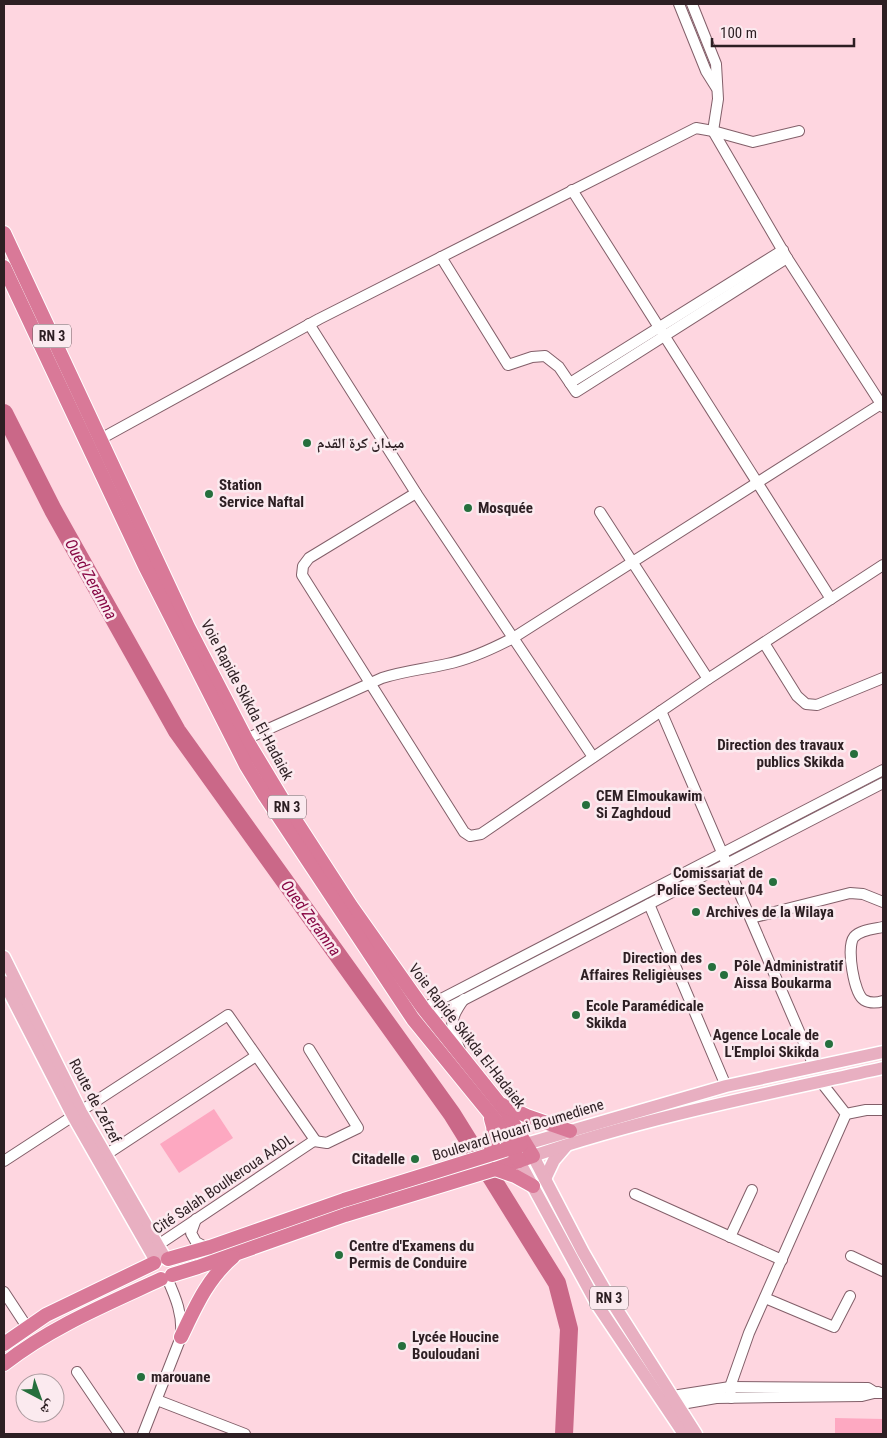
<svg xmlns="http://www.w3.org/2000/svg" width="887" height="1438" font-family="'Roboto Condensed','Noto Naskh Arabic',sans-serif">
  <rect width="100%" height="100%" fill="#fed6e0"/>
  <g fill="#fda8c1">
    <path d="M 214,1109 L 233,1138 L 179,1173 L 160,1144 Z"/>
    <path d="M 835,1418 L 883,1419 L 883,1434 L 835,1434 Z"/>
  </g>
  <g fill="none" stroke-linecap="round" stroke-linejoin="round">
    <path stroke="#ca6888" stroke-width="18" d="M 4,413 L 53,510 L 177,731 L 452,1114 L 557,1283 L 569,1329 L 564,1434"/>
    <g stroke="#825f69" stroke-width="12">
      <g id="minor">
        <path d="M 679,4 L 706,71 L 716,87"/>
        <path d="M 692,4 L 716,64 L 718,99 L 713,131 L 787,258 L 883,407"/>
        <path d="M 572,190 L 831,599"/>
        <path d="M 441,257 L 508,365 L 532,357 L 545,356 L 559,367 L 576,392 L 787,258"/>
        <path d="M 309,324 L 416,493 L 593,757"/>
        <path d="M 570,383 L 783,250"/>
        <path d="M 95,442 L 319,319 L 696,128 L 713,131 L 753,142 L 799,131"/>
        <path d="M 416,493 L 309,558 L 303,566 L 302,575 L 464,832 L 470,836 L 481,834 L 708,679 L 883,565"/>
        <path d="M 600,512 L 708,679"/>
        <path d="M 764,643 L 797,696 L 806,704 L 817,705 L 883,678"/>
        <path d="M 661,711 L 814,1066"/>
        <path d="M 246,739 L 382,678 C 404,671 425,669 447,664 C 471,659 492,649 513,638 L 881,404"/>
        <path d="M 649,904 L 726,1086"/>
        <path d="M 751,918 L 850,893 L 863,894 L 883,902"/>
        <path d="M 883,927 C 874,929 860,930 854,937 C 846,947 854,994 864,1000 C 871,1004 877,1003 883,1001"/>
        <path d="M 418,1011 L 883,770"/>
        <path d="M 417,1024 L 883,783"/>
        <path d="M 309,1049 L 358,1128 L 327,1143 L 314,1141"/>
        <path d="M 460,1050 C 450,1026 448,1021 464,999"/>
        <path d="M 846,1114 L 866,1110 L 883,1110"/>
        <path d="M 101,1158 L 256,1056"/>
        <path d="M 4,1161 L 228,1015 L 315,1140 L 158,1245 L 154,1251"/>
        <path d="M 635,1194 L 782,1260"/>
        <path d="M 196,1219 L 191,1233 L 196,1242 L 207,1248"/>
        <path d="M 730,1237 L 752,1190"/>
        <path d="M 851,1256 L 883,1271"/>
        <path d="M 4,1292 L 27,1327"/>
        <path d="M 765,1298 L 834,1327 L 850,1296"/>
        <path d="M 77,1372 L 119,1434"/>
        <path d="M 666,1397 L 730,1387 L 868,1388 L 876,1393 L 883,1393"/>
        <path d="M 716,1398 L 862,1396 L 878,1392"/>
        <path d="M 731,1398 L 730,1387 L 749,1333 L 846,1114 L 821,1082"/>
        <path d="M 157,1400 L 245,1434"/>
        <path d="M 670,1406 L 716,1398 L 721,1394"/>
        <path d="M 143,1434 L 181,1337 C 183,1315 176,1298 167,1278"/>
      </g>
    </g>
    <g stroke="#fff" stroke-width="15">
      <g id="major">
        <path d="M 4,957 L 81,1112 L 165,1258"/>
        <path d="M 4,982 L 73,1116 L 156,1261"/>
        <path d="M 526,1144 L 726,1086 L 883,1052"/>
        <path d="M 519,1161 L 598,1306 L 684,1434"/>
        <path d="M 545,1179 L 554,1160 L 566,1146"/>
        <path d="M 696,1434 L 609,1297 L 583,1252 L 533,1156 C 647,1117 766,1094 883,1068"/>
      </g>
    </g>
    <g stroke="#fff" stroke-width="16">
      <g id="highway">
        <path d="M 4,233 L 188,627 L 246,739 L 290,812 L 351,906 L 423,1008 L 507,1113 L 533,1156 L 495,1169 L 345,1215 L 198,1267 L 172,1275"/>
        <path d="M 4,267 L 145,566 L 246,765 L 265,796 L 413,1019 L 497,1122 L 519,1161"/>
        <path d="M 503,1105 L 527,1116 L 570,1131"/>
        <path d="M 490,1154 C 494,1142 496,1131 491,1119"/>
        <path d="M 495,1169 L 515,1176 L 533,1186"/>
        <path d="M 168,1259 L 210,1247 L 344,1200 L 521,1145"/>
        <path d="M 181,1337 C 195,1308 207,1279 233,1257"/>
        <path d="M 4,1344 L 46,1315 L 154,1263"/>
        <path d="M 4,1364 C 51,1327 107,1304 161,1279"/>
      </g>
    </g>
    <use href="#minor" stroke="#fff" stroke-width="10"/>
    <use href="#major" stroke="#e8afc1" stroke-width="12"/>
    <use href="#highway" stroke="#d97998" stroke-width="14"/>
  </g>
  <g fill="#266f3d" stroke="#fbeaef" stroke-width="2">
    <circle cx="307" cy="443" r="5"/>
    <circle cx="209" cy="494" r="5"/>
    <circle cx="468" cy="508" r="5"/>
    <circle cx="854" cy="754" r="5"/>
    <circle cx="586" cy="805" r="5"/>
    <circle cx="773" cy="882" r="5"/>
    <circle cx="696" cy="912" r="5"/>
    <circle cx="712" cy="967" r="5"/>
    <circle cx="724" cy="975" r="5"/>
    <circle cx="576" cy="1015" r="5"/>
    <circle cx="829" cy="1044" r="5"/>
    <circle cx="415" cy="1159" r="5"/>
    <circle cx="339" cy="1255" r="5"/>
    <circle cx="402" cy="1346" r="5"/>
    <circle cx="141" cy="1377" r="5"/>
  </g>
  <g text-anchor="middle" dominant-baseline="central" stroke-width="5" stroke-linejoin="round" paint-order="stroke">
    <g fill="#fbeaef" stroke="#6b5c60" stroke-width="1">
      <rect x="33" y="324.5" width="38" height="23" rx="4"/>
      <rect x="268" y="795.5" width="38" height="23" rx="4"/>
      <rect x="590" y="1286.5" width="38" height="23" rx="4"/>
    </g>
    <g font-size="14" font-weight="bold" fill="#2d1f23">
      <text x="52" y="336">RN 3</text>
      <text x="287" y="807">RN 3</text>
      <text x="609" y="1298">RN 3</text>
    </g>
    <g font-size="15" font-weight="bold" fill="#2d1f23" stroke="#fbeaef" text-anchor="start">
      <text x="317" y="443">ميدان كرة القدم</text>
      <text x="219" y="485">Station<tspan x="219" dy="17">Service Naftal</tspan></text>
      <text x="478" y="508">Mosquée</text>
      <text x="844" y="745" text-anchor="end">Direction des travaux<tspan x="844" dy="17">publics Skikda</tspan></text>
      <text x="596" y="796">CEM Elmoukawim<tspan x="596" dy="17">Si Zaghdoud</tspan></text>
      <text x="763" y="873" text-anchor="end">Comissariat de<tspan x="763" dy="17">Police Secteur 04</tspan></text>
      <text x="706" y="912">Archives de la Wilaya</text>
      <text x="702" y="958" text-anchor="end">Direction des<tspan x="702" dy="17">Affaires Religieuses</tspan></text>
      <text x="734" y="966">Pôle Administratif<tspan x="734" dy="17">Aissa Boukarma</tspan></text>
      <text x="586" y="1006">Ecole Paramédicale<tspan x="586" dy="17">Skikda</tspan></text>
      <text x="819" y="1035" text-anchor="end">Agence Locale de<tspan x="819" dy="17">L'Emploi Skikda</tspan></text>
      <text x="405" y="1159" text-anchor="end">Citadelle</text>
      <text x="349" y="1246">Centre d'Examens du<tspan x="349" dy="17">Permis de Conduire</tspan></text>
      <text x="412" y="1337">Lycée Houcine<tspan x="412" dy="17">Bouloudani</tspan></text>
      <text x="151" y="1377">marouane</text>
    </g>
    <g font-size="15" fill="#2d1f23" stroke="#fbeaef">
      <text transform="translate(247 700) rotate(62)">Voie Rapide Skikda El-Hadaiek</text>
      <text transform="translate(467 1036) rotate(52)">Voie Rapide Skikda El-Hadaiek</text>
      <text transform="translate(95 1101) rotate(62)">Route de Zefzef</text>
      <text transform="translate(518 1130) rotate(-17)">Boulevard Houari Boumediene</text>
      <text transform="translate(223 1184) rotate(-34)">Cité Salah Boulkeroua AADL</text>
    </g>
    <g font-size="16" font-style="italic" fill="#880946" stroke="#fbeaef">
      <text transform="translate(91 579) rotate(61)">Oued Zeramna</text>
      <text transform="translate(311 918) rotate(54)">Oued Zeramna</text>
    </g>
  </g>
  <rect width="887" height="1438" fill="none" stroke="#2d1f23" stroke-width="10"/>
  <g transform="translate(40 1398) rotate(139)"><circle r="24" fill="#fbeaef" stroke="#a9999d"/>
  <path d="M0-4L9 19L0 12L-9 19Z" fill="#266f3d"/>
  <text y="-8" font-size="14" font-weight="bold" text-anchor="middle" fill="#2d1f23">ش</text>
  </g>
  <path d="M712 38v8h142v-8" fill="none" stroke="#2d1f23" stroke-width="2.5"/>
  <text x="720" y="38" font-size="15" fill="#2d1f23" stroke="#fbeaef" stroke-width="4" paint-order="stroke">100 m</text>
</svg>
